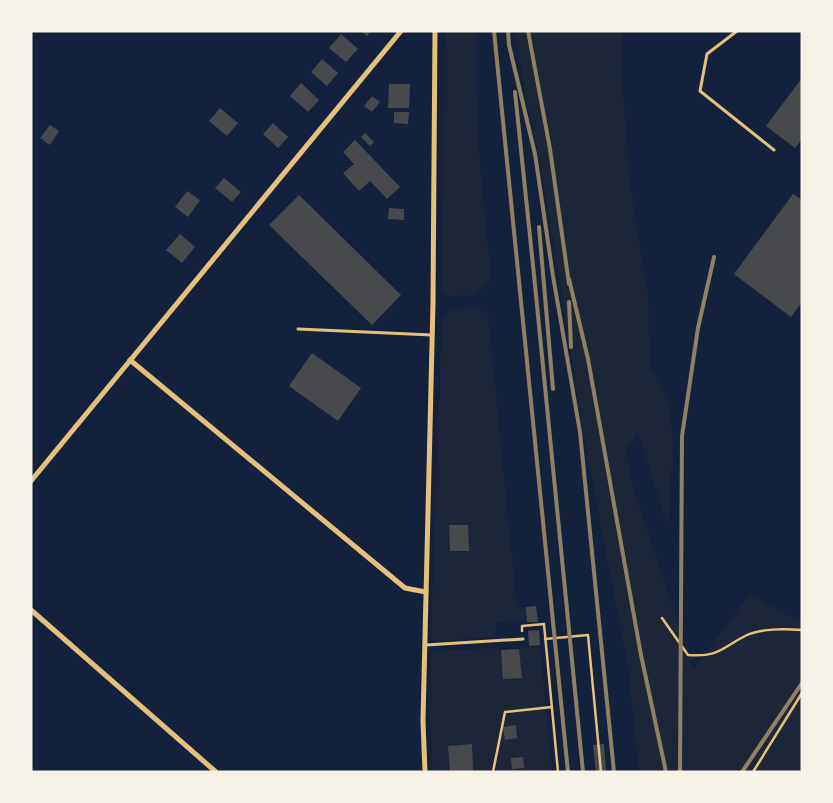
<svg xmlns="http://www.w3.org/2000/svg" width="833" height="803" font-family="'Work Sans',sans-serif">
  <rect width="100%" height="100%" fill="#14213d"/>
  <g fill="#1d2539">
    <path d="M 445,31 L 476,31 L 476,76 L 480,168 L 491,279 L 474,295 L 450,296 L 443,294 L 442,288 Z"/>
    <path d="M 514,31 L 623,31 L 622,77 L 630,185 L 648,295 L 650,369 L 668,397 L 673,445 L 668,526 L 638,433 L 626,450 L 633,487 L 693,670 L 750,594 L 802,623 L 802,772 L 639,772 L 628,666 L 588,458 L 540,160 L 526,95 Z"/>
    <path d="M 474,306 L 488,315 L 517,607 L 526,607 L 527,620 L 496,622 C 496,629 497,634 490,637 L 438,641 L 433,640 L 431,634 L 442,318 L 451,310 Z"/>
    <path d="M 540,645 L 552,772 L 433,772 L 429,697 L 432,653 L 438,651 L 500,648 L 504,679 L 522,677 L 519,649 Z"/>
  </g>
  <g fill="#48494c">
    <path d="M 361,31 L 371,31 L 367,36 Z"/>
    <path d="M 341,34 L 358,49 L 346,62 L 329,48 Z"/>
    <path d="M 322,59 L 338,73 L 327,86 L 311,72 Z"/>
    <path d="M 802,78 L 802,139 L 795,148 L 766,126 Z"/>
    <path d="M 301,83 L 319,100 L 308,112 L 290,96 Z"/>
    <path d="M 389,84 L 410,84 L 409,108 L 388,108 Z"/>
    <path d="M 372,96 L 380,102 L 372,112 L 364,106 Z"/>
    <path d="M 220,108 L 238,123 L 227,136 L 209,121 Z"/>
    <path d="M 394,112 L 409,112 L 408,124 L 394,123 Z"/>
    <path d="M 273,123 L 288,137 L 278,148 L 263,134 Z"/>
    <path d="M 50,125 L 59,131 L 50,145 L 40,138 Z"/>
    <path d="M 365,133 L 374,142 L 370,146 L 361,137 Z"/>
    <path d="M 355,140 L 400,187 L 387,199 L 370,181 L 359,191 L 343,173 L 354,164 L 343,152 Z"/>
    <path d="M 224,178 L 241,192 L 232,202 L 215,188 Z"/>
    <path d="M 187,191 L 200,200 L 188,217 L 175,207 Z"/>
    <path d="M 793,194 L 802,200 L 802,302 L 791,317 L 734,274 Z"/>
    <path d="M 299,195 L 401,295 L 372,325 L 269,225 Z"/>
    <path d="M 389,208 L 404,209 L 404,220 L 388,219 Z"/>
    <path d="M 180,234 L 195,247 L 182,263 L 166,250 Z"/>
    <path d="M 312,353 L 361,388 L 338,421 L 289,386 Z"/>
    <path d="M 449,525 L 468,525 L 469,551 L 450,551 Z"/>
    <path d="M 536,606 L 538,622 L 527,622 L 526,607 Z"/>
    <path d="M 539,630 L 540,645 L 529,646 L 528,631 Z"/>
    <path d="M 519,649 L 522,678 L 503,679 L 501,650 Z"/>
    <path d="M 516,725 L 517,738 L 505,740 L 503,727 Z"/>
    <path d="M 472,744 L 473,772 L 450,772 L 448,746 Z"/>
    <path d="M 604,744 L 606,772 L 596,772 L 593,745 Z"/>
    <path d="M 523,757 L 524,768 L 512,769 L 511,758 Z"/>
  </g>
  <g fill="none" stroke-linecap="round" stroke-linejoin="round">
    <g stroke="#e5c07b" stroke-width="2.5">
      <path d="M 662,618 L 688,655 C 719,657 720,649 745,636 C 761,628 784,629 802,630"/>
      <path d="M 522,631 L 522,626 L 544,624 L 558,772"/>
      <path d="M 545,639 L 588,635 L 601,772"/>
      <path d="M 493,772 L 505,712 L 552,707"/>
      <path d="M 753,772 L 802,693"/>
    </g>
    <g stroke="#e5c07b" stroke-width="3">
      <path d="M 737,31 L 707,54 L 700,91 L 774,150"/>
      <path d="M 298,329 L 432,335"/>
      <path d="M 426,645 L 523,639"/>
    </g>
    <g stroke="#e5c07b" stroke-width="5">
      <path d="M 130,360 L 405,588 L 426,592"/>
      <path d="M 31,481 L 401,31"/>
      <path d="M 31,610 L 216,772"/>
      <path d="M 425,772 L 423,721 L 433,302 L 435,31"/>
    </g>
    <g stroke="#918062" stroke-width="4">
      <path d="M 494,31 L 568,772"/>
      <path d="M 508,31 L 509,45 L 535,154 L 553,276 L 580,432 L 614,772"/>
      <path d="M 528,31 L 550,149 L 569,284"/>
      <path d="M 515,92 L 534,275 L 583,772"/>
      <path d="M 539,227 L 553,389"/>
      <path d="M 569,279 L 588,359 L 641,655 L 666,772"/>
      <path d="M 569,302 L 571,347"/>
      <path d="M 680,772 L 682,436 L 698,328 L 714,257"/>
      <path d="M 742,772 L 802,683"/>
    </g>
  </g>
  <rect width="833" height="803" fill="none" stroke="#f6f1e7" stroke-width="65"/>
</svg>
